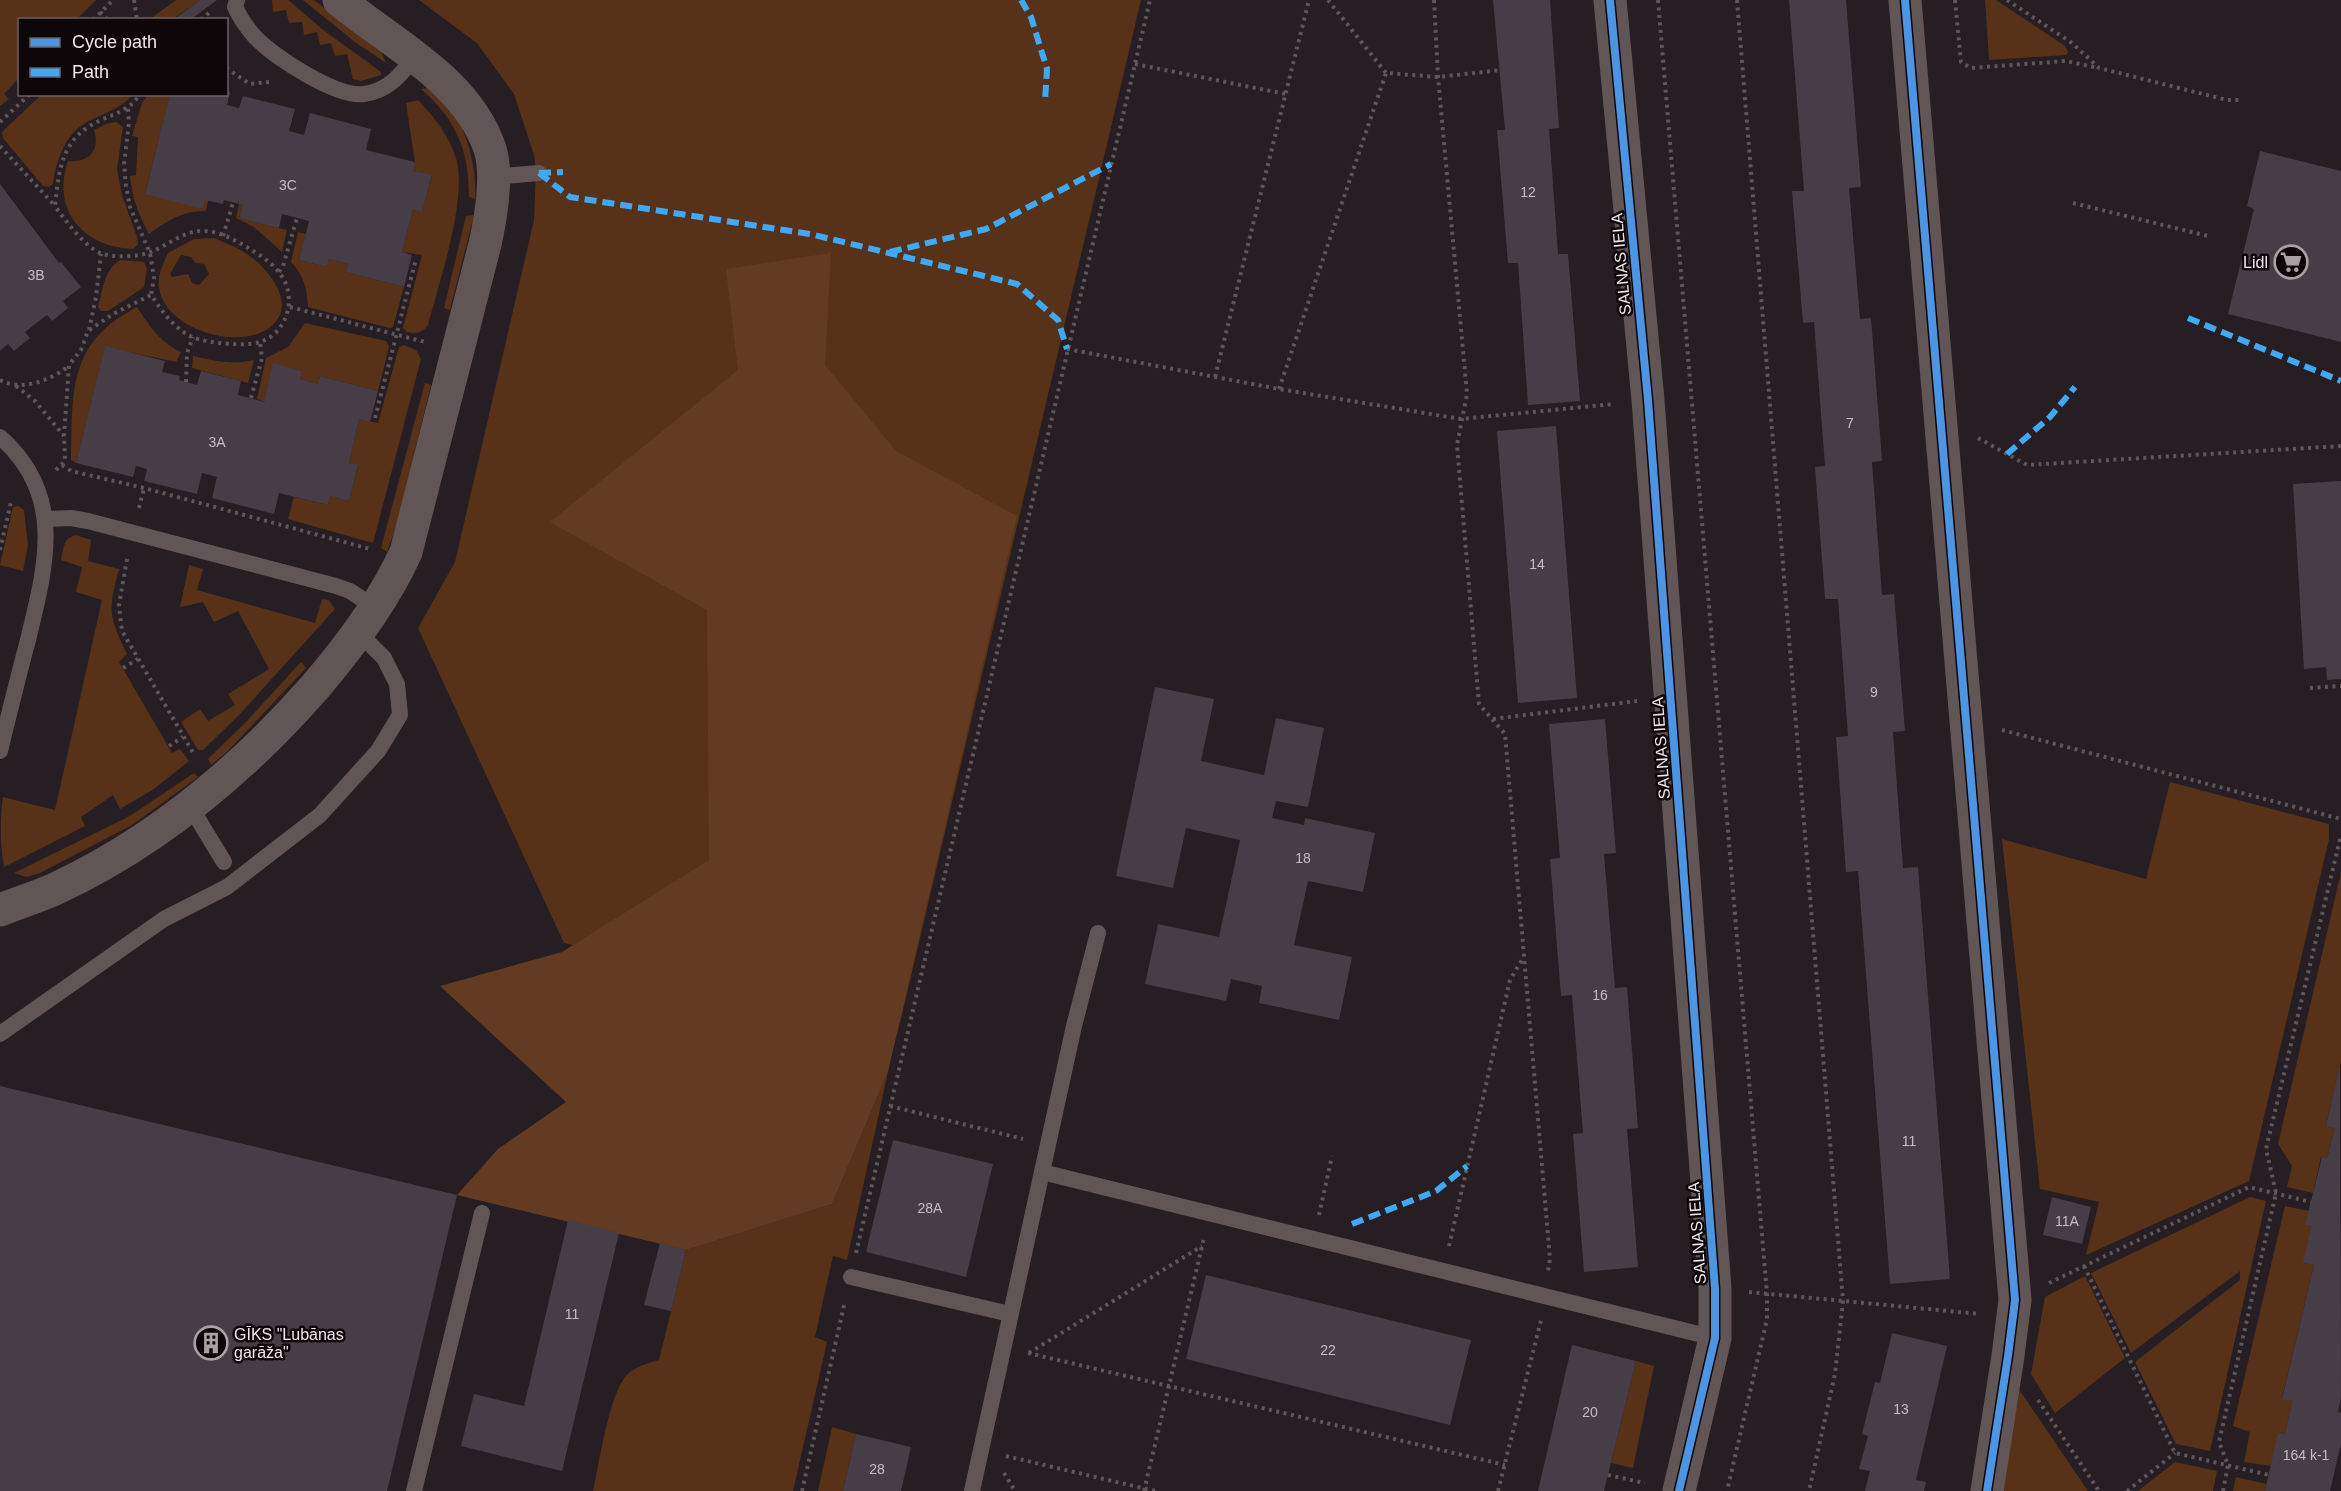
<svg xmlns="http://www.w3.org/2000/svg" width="2341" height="1491" font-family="Arial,sans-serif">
  <rect width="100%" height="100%" fill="#261e22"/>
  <g fill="#573219" fill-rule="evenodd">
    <path d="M 0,0 L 96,0 L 77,19 L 20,20 L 19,78 L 4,94 L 9,99 L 0,106 Z"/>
    <path d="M 176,0 L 200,0 L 173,19 L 150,19 Z"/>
    <path d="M 272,0 L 288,0 L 322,29 L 381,72 L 381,75 L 361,81 L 353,79 L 347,54 L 335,56 L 331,43 L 320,45 L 317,32 L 304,35 L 302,22 L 289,23 L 286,10 L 273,12 Z"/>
    <path d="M 303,0 L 314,0 L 381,52 L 386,63 L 355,42 Z"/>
    <path d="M 419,0 L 1141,0 L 900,1023 L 564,943 L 418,628 L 455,562 L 534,220 L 536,170 L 534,155 L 514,94 L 477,43 Z"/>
    <path d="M 1985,0 L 1996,0 L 2065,46 L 2068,52 L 2066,55 L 1989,60 Z"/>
    <path d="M 428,88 C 462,107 478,162 475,199 L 469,197 C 469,151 457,120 421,89 Z"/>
    <path d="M 41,95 L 133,95 C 121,108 105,113 89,121 C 66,132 56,160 53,184 L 49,187 L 43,186 L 3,138 L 2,132 Z"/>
    <path d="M 148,95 L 170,95 L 145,193 L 202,208 L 205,200 L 208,200 L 206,211 C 185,210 166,221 149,234 C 139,215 132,198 130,176 L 136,175 L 138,137 L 132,136 L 142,103 Z"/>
    <path d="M 418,100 C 434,117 449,135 456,158 C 468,199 439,282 428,325 C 422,333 417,334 407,332 L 403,328 L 422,255 L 402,252 L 413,209 L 422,211 L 432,176 L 413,171 L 415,162 L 406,103 Z"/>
    <path d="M 116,122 L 123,127 L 117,169 L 122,195 L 137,237 L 138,244 L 133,249 C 84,247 51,211 68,161 C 88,163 101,151 94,130 L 106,124 Z"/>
    <path d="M 239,204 L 243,205 L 239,218 L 287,230 L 282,252 L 254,227 L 236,218 Z"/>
    <path d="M 474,215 L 450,310 L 444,308 L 466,216 Z"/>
    <path d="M 298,232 L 306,234 L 299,260 L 327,267 L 329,259 L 348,264 L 346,272 L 404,287 L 393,327 L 390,328 L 308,307 C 307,289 304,275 291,262 Z"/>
    <path d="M 214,238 C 225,243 237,247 247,254 C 268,268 300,306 269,328 C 237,351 165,329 159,288 C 157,276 163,264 168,253 L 194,239 ZM 181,255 L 191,257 L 195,263 L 204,264 L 209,274 L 199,285 L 192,283 L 188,274 L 172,277 L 170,274 Z"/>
    <path d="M 120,260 L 144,262 L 147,269 L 144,287 L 108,311 L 101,311 L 98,307 C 103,289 104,270 120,260 Z"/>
    <path d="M 137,307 C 150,327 160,342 181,352 L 176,362 L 105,347 L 76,463 L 71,460 C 73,391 67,343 137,307 Z"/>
    <path d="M 305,323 L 386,341 L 389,347 L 378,391 L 320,376 L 318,384 L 300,379 L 302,371 L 274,364 L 264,402 L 257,399 L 266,358 L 288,347 Z"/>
    <path d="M 404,345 L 416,350 L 421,359 L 373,543 L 288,519 L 294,497 L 328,505 L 330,496 L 349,501 L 358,466 L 349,463 L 359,419 L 378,423 L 399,347 Z"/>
    <path d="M 193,356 C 215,361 233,365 254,360 L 248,383 L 192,368 Z"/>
    <path d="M 425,383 L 431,385 L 396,527 L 387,552 L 381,548 Z"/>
    <path d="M 18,506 L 24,510 L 28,545 L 23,571 L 0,565 L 13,507 Z"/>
    <path d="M 76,535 L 91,540 L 88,561 L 119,569 C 108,611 108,614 127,654 L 119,662 L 172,753 L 180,749 L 189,761 L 154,789 L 120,809 L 113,795 L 81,817 L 85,826 L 4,867 C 0,848 0,817 3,797 L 55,810 L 102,600 L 76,592 L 82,567 L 61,560 C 64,548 63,538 76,535 Z"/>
    <path d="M 189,565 L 203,569 L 197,590 L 315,623 L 322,599 L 329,600 L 335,609 L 240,714 L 203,750 L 198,750 L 181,722 L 200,709 L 208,721 L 235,705 L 228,694 L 269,669 L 238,611 L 214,622 L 203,602 L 180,607 Z"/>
    <path d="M 301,662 L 306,668 L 228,751 L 211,765 L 208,759 L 245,723 Z"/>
    <path d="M 194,773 L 198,777 L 132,825 L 40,873 L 27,877 L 14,873 L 130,816 Z"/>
    <path d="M 2170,782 L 2329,824 L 2329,839 L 2249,1181 L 2086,1255 L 2099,1202 L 2040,1189 L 2002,839 L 2146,879 Z"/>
    <path d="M 2341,872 L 2341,1061 L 2326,1125 L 2335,1128 L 2327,1158 L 2321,1157 L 2313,1193 L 2287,1187 L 2292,1166 L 2278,1144 Z"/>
    <path d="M 888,1072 L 847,1260 L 833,1256 L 815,1337 L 827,1342 L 793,1491 L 593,1491 C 599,1464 609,1395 626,1376 C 634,1367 648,1363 659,1360 L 686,1250 L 832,1204 Z"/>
    <path d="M 2250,1197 L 2266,1201 L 2210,1451 L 2176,1444 L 2135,1362 L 2240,1280 L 2240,1271 L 2131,1353 L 2091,1273 Z"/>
    <path d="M 2285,1206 L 2309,1211 L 2306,1225 L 2311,1226 L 2304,1263 L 2314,1265 L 2282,1398 L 2292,1401 L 2285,1434 L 2279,1432 L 2271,1466 L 2244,1462 L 2250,1432 L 2233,1426 Z"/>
    <path d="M 2085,1276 L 2125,1358 L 2055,1413 L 2031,1374 L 2045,1297 Z"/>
    <path d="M 1636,1361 L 1654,1366 L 1633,1468 L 1611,1463 Z"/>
    <path d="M 2016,1385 L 2088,1491 L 1999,1491 Z"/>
    <path d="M 832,1427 L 856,1434 L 843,1491 L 818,1491 Z"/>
    <path d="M 2175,1462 L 2217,1471 L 2213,1491 L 2138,1491 Z"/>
    <path d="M 2236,1477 L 2266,1484 L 2265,1491 L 2233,1491 Z"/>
  </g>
  <path fill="#633b22" d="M 831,253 L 825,365 L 896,451 L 1017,516 L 888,1072 L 832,1204 L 686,1250 L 457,1195 L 498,1149 L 566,1102 L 440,986 L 562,952 L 709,860 L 707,610 L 550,522 L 738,370 L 726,269 Z"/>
  <g fill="#463d46">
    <path d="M 200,0 L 217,0 L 190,20 L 173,20 Z"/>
    <path d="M 1493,0 L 1550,0 L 1559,128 L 1549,129 L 1558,254 L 1568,254 L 1580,401 L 1528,405 L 1518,263 L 1508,263 L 1497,130 L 1505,130 Z"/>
    <path d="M 1789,0 L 1846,0 L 1861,187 L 1849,188 L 1860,319 L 1871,318 L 1882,461 L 1872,462 L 1882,595 L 1894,594 L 1905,731 L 1893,732 L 1903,868 L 1918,867 L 1950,1279 L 1890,1284 L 1858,871 L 1846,872 L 1836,737 L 1848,736 L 1838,599 L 1825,599 L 1815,467 L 1825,466 L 1814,322 L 1803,323 L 1792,191 L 1804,191 Z"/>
    <path d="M 226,91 L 230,92 L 227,105 L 239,108 L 243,96 L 295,109 L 289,131 L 304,135 L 310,113 L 371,129 L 366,150 L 415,162 L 413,171 L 432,175 L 422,212 L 413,209 L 402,252 L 412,255 L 404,287 L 346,272 L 348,264 L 329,259 L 327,267 L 299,260 L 309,221 L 282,214 L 279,228 L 239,218 L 243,205 L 224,200 L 223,204 L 205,200 L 202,209 L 145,194 L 170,94 L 226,94 Z"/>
    <path d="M 2260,151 L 2341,171 L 2341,342 L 2228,314 L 2254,209 L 2247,206 Z"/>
    <path d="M 0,184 L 59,263 L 61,262 L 81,287 L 63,301 L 68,308 L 52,321 L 47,315 L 25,332 L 30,338 L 14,351 L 8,344 L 0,351 Z"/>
    <path d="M 105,346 L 165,361 L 162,372 L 180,376 L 179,380 L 186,382 L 197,385 L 201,371 L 241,381 L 238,395 L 264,402 L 273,363 L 302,371 L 300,379 L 318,384 L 320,376 L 378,391 L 370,422 L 359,419 L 349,463 L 358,465 L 349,501 L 330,496 L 328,505 L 279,493 L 274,514 L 212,498 L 217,477 L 202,473 L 197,494 L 144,481 L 147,469 L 136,466 L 133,477 L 76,463 Z"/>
    <path d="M 1556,426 L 1577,698 L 1518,703 L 1497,431 Z"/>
    <path d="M 2341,481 L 2341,679 L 2327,680 L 2326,667 L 2304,669 L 2293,484 Z"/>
    <path d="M 1155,687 L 1214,699 L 1201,761 L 1264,775 L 1276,718 L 1324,728 L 1308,807 L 1276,801 L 1272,818 L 1304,825 L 1305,818 L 1375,833 L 1363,892 L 1308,881 L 1294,945 L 1352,957 L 1339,1020 L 1259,1003 L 1262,986 L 1231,979 L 1226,1001 L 1145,984 L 1158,924 L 1219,937 L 1240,840 L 1186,828 L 1173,888 L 1116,876 Z"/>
    <path d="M 1605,719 L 1616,853 L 1604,854 L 1615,988 L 1627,987 L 1638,1128 L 1627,1129 L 1638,1267 L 1584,1272 L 1573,1134 L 1583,1133 L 1572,995 L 1561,996 L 1550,859 L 1560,858 L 1549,724 Z"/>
    <path d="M 2340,1064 L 2341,1397 L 2338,1412 L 2341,1413 L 2341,1444 L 2330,1491 L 2265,1491 L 2278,1432 L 2285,1434 L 2292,1401 L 2282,1399 L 2314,1265 L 2303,1263 L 2311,1226 L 2305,1225 L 2322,1157 L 2327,1158 L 2335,1128 L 2326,1126 Z"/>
    <path d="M 0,1086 L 457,1195 L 387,1491 L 0,1491 Z"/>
    <path d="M 893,1140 L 993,1164 L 966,1277 L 866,1252 Z"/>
    <path d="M 2052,1197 L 2091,1207 L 2082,1244 L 2043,1235 Z"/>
    <path d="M 568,1220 L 619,1233 L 562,1471 L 461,1446 L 474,1394 L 524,1406 Z"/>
    <path d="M 660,1243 L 686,1250 L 671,1311 L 644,1305 Z"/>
    <path d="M 1206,1275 L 1471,1340 L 1450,1425 L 1186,1359 Z"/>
    <path d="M 1892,1333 L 1947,1346 L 1916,1480 L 1926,1482 L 1924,1491 L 1865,1491 L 1870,1471 L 1859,1469 L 1868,1436 L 1862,1434 L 1875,1382 L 1880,1383 Z"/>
    <path d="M 1572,1345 L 1636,1361 L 1604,1491 L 1538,1491 Z"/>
    <path d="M 856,1434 L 911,1447 L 901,1491 L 843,1491 Z"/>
  </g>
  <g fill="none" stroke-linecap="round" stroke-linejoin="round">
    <g stroke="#605558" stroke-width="4" stroke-dasharray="3 4.5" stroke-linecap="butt">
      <path d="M 134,0 L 137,20"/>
      <path d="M 1328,0 L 1386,73"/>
      <path d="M 1434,0 L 1438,77 L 1467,394 L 1457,445 L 1479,704 L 1505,734 L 1550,1259 L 1548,1271"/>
      <path d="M 1658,0 L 1767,1294 L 1767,1319 L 1727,1491"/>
      <path d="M 1737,0 L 1843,1301 L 1835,1374 L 1809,1491"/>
      <path d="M 1955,0 L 1961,62 L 1971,68 L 2066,61 L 2098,68"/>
      <path d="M 2007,0 L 2072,43 L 2099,68 L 2227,100 L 2242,100"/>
      <path d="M 100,12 L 108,20"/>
      <path d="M 93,20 L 113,0"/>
      <path d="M 201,20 L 210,12"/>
      <path d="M 1135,64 L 1286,94"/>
      <path d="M 226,68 L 250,84 L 269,82"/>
      <path d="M 128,109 L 129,123 L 124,164 L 126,186 L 130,207 L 150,253 L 154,278 L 151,295"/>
      <path d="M 0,122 L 30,94"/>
      <path d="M 0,146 L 55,206"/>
      <path d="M 2073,203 L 2208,236"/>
      <path d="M 223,236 L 233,203"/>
      <path d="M 279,272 L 283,266 L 297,218"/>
      <path d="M 290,307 L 425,342"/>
      <path d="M 89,330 L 96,297 L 101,254"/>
      <path d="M 1067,349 L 1279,389 L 1461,419 L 1614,404"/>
      <path d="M 1215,377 L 1309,0"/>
      <path d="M 0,380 C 22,392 51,380 69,366"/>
      <path d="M 186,382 L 187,353 L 193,337"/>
      <path d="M 16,386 L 35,401 L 64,436"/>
      <path d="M 1279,389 L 1386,73 L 1438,77 L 1501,70"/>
      <path d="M 251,398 L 262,358 L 260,342"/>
      <path d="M 375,418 L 416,259"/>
      <path d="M 1978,438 L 2027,465 L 2341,446"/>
      <path d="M 62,465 L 71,471 L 144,488 L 370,549"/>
      <path d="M 56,470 L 65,461 L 64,436 L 69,365 L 81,350 L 88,331 L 113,314 L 151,295 C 163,312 173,328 192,337 C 206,343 246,347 260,342 C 288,333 297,297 281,275 C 272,262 258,254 245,246 C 233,239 218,231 203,231 C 185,230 168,245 153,251 C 140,257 116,258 103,254 C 86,249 65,220 55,206 C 59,168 62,137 101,120 C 117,113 131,109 140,94"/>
      <path d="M 139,508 L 144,488"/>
      <path d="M 0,550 L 11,502"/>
      <path d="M 127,559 L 119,605 L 122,631 L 195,756"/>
      <path d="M 123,668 L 138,659"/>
      <path d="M 2310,688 L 2341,686"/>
      <path d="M 1493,719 L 1637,701"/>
      <path d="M 2002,730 L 2341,819"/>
      <path d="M 169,746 L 183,737"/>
      <path d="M 890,1106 L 1023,1139"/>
      <path d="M 1319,1215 L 1332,1156"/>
      <path d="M 1449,1246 L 1510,980 L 1523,958"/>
      <path d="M 856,1253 L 1150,0"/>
      <path d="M 2084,1266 L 2175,1453 L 2269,1475"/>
      <path d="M 2049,1283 L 2249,1187 L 2311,1202"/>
      <path d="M 1749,1292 L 1980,1314"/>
      <path d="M 1028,1353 L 1505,1465"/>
      <path d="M 1029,1353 L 1202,1246"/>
      <path d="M 2038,1400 L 2099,1491"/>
      <path d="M 1006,1456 L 1155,1491"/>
      <path d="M 1004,1473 L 1015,1491"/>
      <path d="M 1608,1475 L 1645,1483"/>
      <path d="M 802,1491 L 845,1301"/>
      <path d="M 1144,1491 L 1204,1238"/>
      <path d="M 1498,1491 L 1541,1320"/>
      <path d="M 2127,1491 L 2175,1453"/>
      <path d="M 2223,1491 L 2228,1465 L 2219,1442 L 2276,1193 L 2266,1149 L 2341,835"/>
    </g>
    <g stroke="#625556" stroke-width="16">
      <path d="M 237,0 L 235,7 C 240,18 247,28 255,37 C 274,57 337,98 364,94 C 388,91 402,74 415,56"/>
      <path d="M 492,177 L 539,173"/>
      <path d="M 0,437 C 66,495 46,565 28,640 C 18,677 9,714 0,751"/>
      <path d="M 46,519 L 71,518 L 88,521 L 336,586 L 350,591 L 374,607"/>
      <path d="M 190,806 L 224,862"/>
      <path d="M 0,1034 L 164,919 L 227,887 L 320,815 L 378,751 L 400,715 L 397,684 L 384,658 L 358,632"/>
      <path d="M 1042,1172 L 1715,1338"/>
      <path d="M 851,1277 L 1010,1314"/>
      <path d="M 414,1491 L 482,1213"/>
      <path d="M 972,1491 L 1074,1026 L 1098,933"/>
    </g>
    <g stroke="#625556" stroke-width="33">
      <path d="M 1610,0 L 1648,400 L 1715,1289 L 1715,1338 L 1679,1491"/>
      <path d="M 1905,0 L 2015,1300 L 2008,1356 L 1987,1491"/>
      <path d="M 0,910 C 18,903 37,897 55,889 C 156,842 242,770 315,687 C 350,646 384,601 406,552 L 485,244 C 491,218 498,174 490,149 C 467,80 391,43 339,0"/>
    </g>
    <g stroke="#3fa9f5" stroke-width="6" stroke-dasharray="12 6" stroke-linecap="butt">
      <path d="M 1021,0 L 1031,17 L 1047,69 L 1045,101"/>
      <path d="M 539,173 L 570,197 L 810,234 L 1017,284 L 1058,320 L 1067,349"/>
      <path d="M 539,173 L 563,172"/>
      <path d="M 890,252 L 986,229 L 1111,164"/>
      <path d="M 2188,318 L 2341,381"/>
      <path d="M 2007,454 L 2050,417 L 2075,387"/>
      <path d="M 1352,1224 L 1436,1191 L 1467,1166"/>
    </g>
    <g stroke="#0e070a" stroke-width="11">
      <g id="cycleway">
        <path d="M 1610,0 L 1648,400 L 1715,1289 L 1715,1338 L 1679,1491"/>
        <path d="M 1905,0 L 2015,1300 L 2008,1356 L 1987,1491"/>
      </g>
    </g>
    <use href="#cycleway" stroke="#4d94e3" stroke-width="8"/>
  </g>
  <defs>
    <g id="supermarket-ring" transform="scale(1.725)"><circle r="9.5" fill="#0e070a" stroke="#aba1a5" stroke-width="1.5"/><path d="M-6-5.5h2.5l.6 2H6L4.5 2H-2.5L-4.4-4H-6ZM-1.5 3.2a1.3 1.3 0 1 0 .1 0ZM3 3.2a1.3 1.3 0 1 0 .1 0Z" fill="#aba1a5"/></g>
    <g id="building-ring" transform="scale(1.725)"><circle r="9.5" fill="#0e070a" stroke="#aba1a5" stroke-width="1.5"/><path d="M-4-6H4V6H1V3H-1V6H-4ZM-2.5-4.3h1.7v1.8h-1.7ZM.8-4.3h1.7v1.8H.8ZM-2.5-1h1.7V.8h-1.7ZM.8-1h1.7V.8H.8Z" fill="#aba1a5"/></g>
  </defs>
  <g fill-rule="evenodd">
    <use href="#supermarket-ring" x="2291" y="262"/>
    <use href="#building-ring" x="211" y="1343"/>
  </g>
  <g text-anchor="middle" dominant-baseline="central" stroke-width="5" stroke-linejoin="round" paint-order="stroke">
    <g font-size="14" fill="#c7bcc2">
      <text x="288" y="185">3C</text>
      <text x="1528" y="192">12</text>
      <text x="36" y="275">3B</text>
      <text x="1850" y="423">7</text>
      <text x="217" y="442">3A</text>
      <text x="1537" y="564">14</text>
      <text x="1874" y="692">9</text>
      <text x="1303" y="858">18</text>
      <text x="1600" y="995">16</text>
      <text x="1909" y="1141">11</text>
      <text x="930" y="1208">28A</text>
      <text x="2067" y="1221">11A</text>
      <text x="572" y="1314">11</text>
      <text x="1328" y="1350">22</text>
      <text x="1901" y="1409">13</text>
      <text x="1590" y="1412">20</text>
      <text x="2306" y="1455">164 k-1</text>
      <text x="877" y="1469">28</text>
    </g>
    <g font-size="16" fill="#f2e7ec" stroke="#0e070a" text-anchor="end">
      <text x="2268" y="262">Lidl</text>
      <text x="234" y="1334" text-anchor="start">GĪKS "Lubānas<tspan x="234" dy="18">garāža"</tspan></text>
    </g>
    <g font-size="16" fill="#f2e7ec" stroke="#0e070a">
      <text transform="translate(1621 264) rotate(-95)">SALNAS IELA</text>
      <text transform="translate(1661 748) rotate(-94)">SALNAS IELA</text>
      <text transform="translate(1697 1233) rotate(-94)">SALNAS IELA</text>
    </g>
  </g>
  <rect x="18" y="18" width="210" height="78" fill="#0e070a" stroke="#696164" stroke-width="1.5"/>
  <rect x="30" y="38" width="30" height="9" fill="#4d94e3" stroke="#696164" stroke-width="1.5"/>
  <text x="72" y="48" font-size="18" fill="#f2e7ec">Cycle path</text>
  <rect x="30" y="68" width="30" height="9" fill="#3fa9f5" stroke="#696164" stroke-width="1.5"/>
  <text x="72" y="78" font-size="18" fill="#f2e7ec">Path</text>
</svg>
